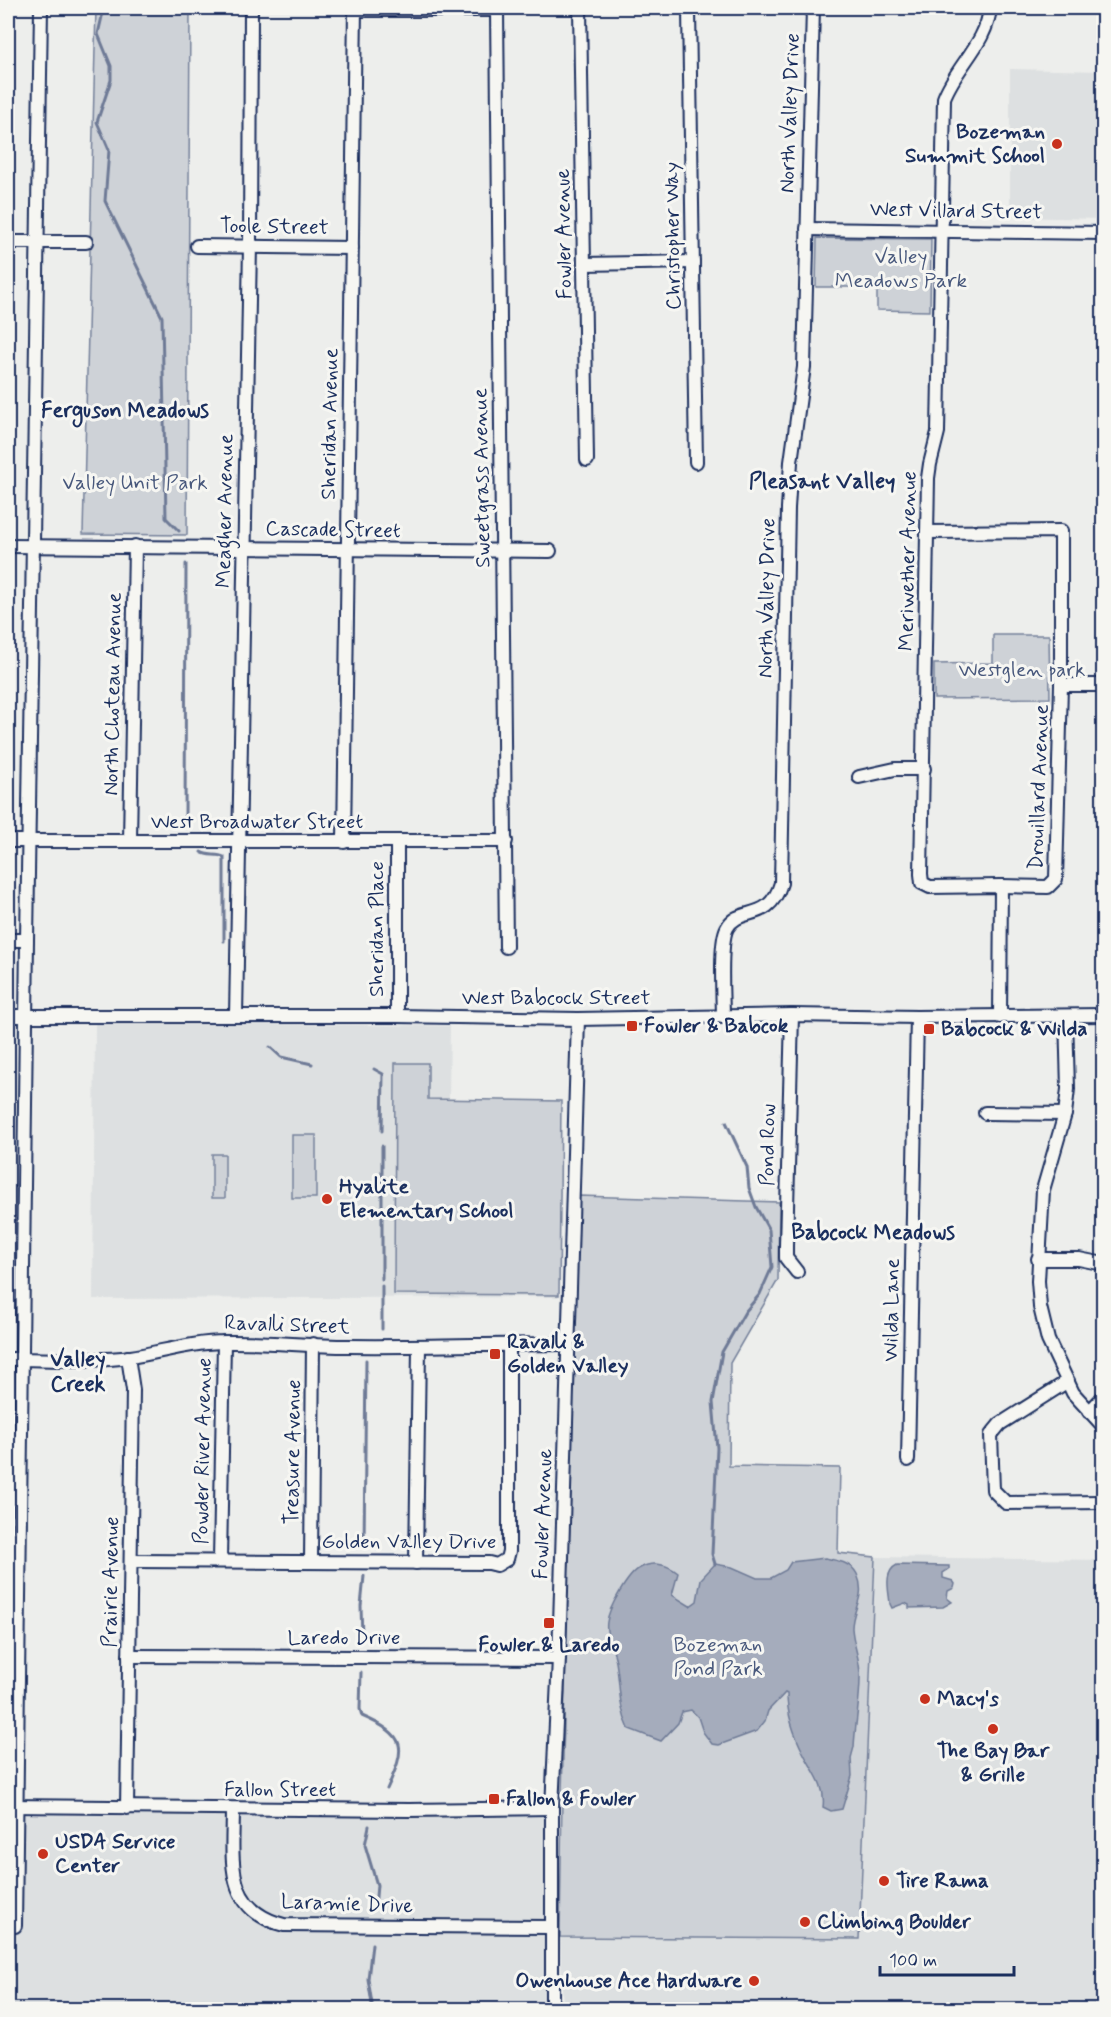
<svg xmlns="http://www.w3.org/2000/svg" width="1111" height="2017" font-family="Mynerve,sans-serif">
  <rect width="100%" height="100%" fill="#edeeec"/>
  <filter id="ink" filterUnits="userSpaceOnUse"><feTurbulence type="fractalNoise" baseFrequency=".0167" numOctaves="2"/><feDisplacementMap in="SourceGraphic" scale="12" xChannelSelector="R" yChannelSelector="G"/><feConvolveMatrix kernelMatrix="1 2 1 2 8 2 1 2 1" color-interpolation-filters="sRGB"/></filter>
  <g filter="url(#ink)">
    <g fill="#dde0e1">
      <path d="M 1010,69 L 1103,71 L 1103,219 L 1010,217 Z"/>
      <path d="M 95,1022 L 450,1026 L 449,1100 L 561,1101 L 558,1297 L 93,1299 Z"/>
      <path d="M 875,1557 L 1103,1560 L 1103,2009 L 563,2009 L 560,1937 L 859,1939 Z"/>
      <path d="M 8,1815 L 548,1817 L 547,2009 L 8,2010 Z"/>
    </g>
    <g fill="#ced2d7" stroke="#74809a" stroke-width="1.5">
      <path d="M 96,8 L 190,8 L 187,535 L 83,534 Z"/>
      <path d="M 817,238 L 931,239 L 930,311 L 877,310 L 877,287 L 816,287 Z"/>
      <path d="M 993,635 L 1049,635 L 1050,698 L 934,699 L 934,664 L 993,663 Z"/>
      <path d="M 395,1063 L 428,1063 L 428,1099 L 561,1101 L 559,1295 L 394,1294 Z"/>
      <rect x="292" y="1135" width="24" height="63"/>
      <rect x="212" y="1154" width="13" height="44"/>
      <path d="M 579,1196 L 779,1202 L 778,1280 L 730,1363 L 729,1466 L 840,1468 L 838,1553 L 875,1557 L 859,1939 L 560,1937 L 562,1793 Z"/>
    </g>
    <g fill="#a5acbc" stroke="#6e7a96" stroke-width="1.5">
      <path d="M 825,1558 C 837,1561 851,1562 857,1574 C 867,1597 852,1608 852,1628 C 853,1645 861,1661 860,1678 C 860,1701 855,1725 854,1747 L 851,1758 L 852,1776 L 842,1809 L 831,1811 L 823,1807 C 826,1785 813,1772 804,1754 C 794,1735 787,1715 787,1694 L 785,1693 L 768,1711 L 765,1721 L 757,1731 L 719,1745 L 712,1744 L 703,1732 L 698,1717 L 691,1710 L 682,1712 L 678,1723 L 661,1741 L 629,1729 C 617,1704 621,1683 615,1657 C 612,1645 605,1634 607,1622 C 608,1609 628,1574 640,1568 C 653,1561 667,1564 678,1573 L 672,1595 L 690,1606 L 697,1601 L 701,1579 L 715,1564 L 732,1567 L 757,1578 L 771,1578 L 786,1570 L 791,1562 Z"/>
      <path d="M 897,1565 L 949,1566 L 949,1569 L 943,1573 L 943,1578 L 953,1581 L 955,1584 L 954,1588 L 948,1591 L 947,1598 L 952,1602 L 943,1607 L 909,1608 L 909,1605 L 905,1603 L 892,1608 L 890,1604 C 889,1591 883,1572 897,1565 Z"/>
    </g>
    <g fill="none" stroke-linecap="round" stroke-linejoin="round">
      <g stroke="#6e7a96" stroke-width="3">
        <path d="M 104,8 L 98,34 L 111,66 L 111,80 L 97,122 L 109,150 L 105,201 L 162,317 L 166,518 L 179,531"/>
        <path d="M 185,826 L 186,564"/>
        <path d="M 201,852 C 208,857 217,853 224,857 L 224,941"/>
        <path d="M 270,1047 L 281,1057 L 312,1064"/>
        <path d="M 374,1069 L 383,1074 L 382,1131"/>
        <path d="M 382,1279 L 382,1146"/>
        <path d="M 382,1329 L 382,1286"/>
        <path d="M 364,1546 L 366,1360"/>
        <path d="M 715,1564 L 712,1554 L 717,1448 L 713,1402 L 722,1352 L 745,1312 L 760,1294 L 772,1267 L 769,1230 L 756,1207 L 749,1188 L 747,1167 L 726,1122"/>
        <path d="M 362,1637 L 361,1606 L 364,1576"/>
        <path d="M 361,1672 L 360,1709 L 362,1716 C 408,1736 406,1747 387,1789"/>
        <path d="M 369,1826 L 365,1845 L 377,1885 L 375,1908"/>
        <path d="M 371,2010 L 372,2004 L 368,1979 L 372,1944"/>
      </g>
      <g stroke="#1b2f5e" stroke-width="16">
        <g id="minor">
          <path d="M 580,8 L 587,460"/>
          <path d="M 990,8 C 987,43 956,66 944,98 L 938,432 L 930,464 L 928,478 L 921,874 L 922,883 L 930,887 L 1001,886 L 1000,1017"/>
          <path d="M 355,10 L 497,10 L 506,947"/>
          <path d="M 689,10 L 696,462"/>
          <path d="M 807,229 L 1104,233"/>
          <path d="M 8,242 L 86,242"/>
          <path d="M 197,246 L 352,248"/>
          <path d="M 584,264 L 693,262"/>
          <path d="M 927,532 L 1061,531 L 1061,685 L 1056,879 L 1048,887 L 1001,886"/>
          <path d="M 8,546 L 550,551"/>
          <path d="M 1061,685 L 1104,685"/>
          <path d="M 859,777 L 895,769 L 924,769"/>
          <path d="M 8,841 L 506,841"/>
          <path d="M 130,841 L 135,546"/>
          <path d="M 344,842 L 355,8"/>
          <path d="M 397,842 L 397,1016"/>
          <path d="M 8,940 L 27,940"/>
          <path d="M 792,1015 L 786,1246 L 786,1258 L 797,1272"/>
          <path d="M 8,1016 L 397,1016 L 578,1019 L 792,1015 L 917,1017 L 1104,1015"/>
          <path d="M 236,1016 L 250,245 L 251,8"/>
          <path d="M 1066,1016 L 1068,1089 L 1065,1114 L 1043,1190 L 1038,1281 L 1040,1307 L 1048,1340 L 1073,1393 L 1104,1427"/>
          <path d="M 723,1017 C 723,997 719,943 727,928 C 739,905 769,924 781,883 L 788,508 L 791,462 L 804,367 L 813,8"/>
          <path d="M 985,1113 L 1065,1114"/>
          <path d="M 1038,1259 L 1079,1259 L 1104,1264"/>
          <path d="M 8,1359 C 48,1359 90,1362 131,1357 C 162,1352 193,1342 225,1342 C 266,1341 307,1346 348,1346 C 421,1347 494,1344 567,1344"/>
          <path d="M 1068,1381 L 1000,1424 L 991,1435 L 993,1490 L 1006,1503 L 1104,1502"/>
          <path d="M 1089,1412 L 1104,1396"/>
          <path d="M 908,1460 L 917,1017"/>
          <path d="M 131,1561 L 489,1563 L 497,1565 L 507,1559 L 509,1551 L 509,1344"/>
          <path d="M 220,1561 L 224,1342"/>
          <path d="M 311,1562 L 313,1344"/>
          <path d="M 416,1563 L 419,1347"/>
          <path d="M 129,1656 L 559,1658"/>
          <path d="M 8,1806 L 409,1810 L 552,1808"/>
          <path d="M 127,1808 L 133,1390 L 128,1357"/>
          <path d="M 233,1809 C 233,1858 223,1910 284,1925 L 551,1927"/>
          <path d="M 8,1926 L 15,1926 L 27,940 L 41,8"/>
          <path d="M 552,2010 L 552,1808 L 559,1658 L 578,1019"/>
        </g>
      </g>
      <use href="#minor" stroke="#f6f6f2" stroke-width="12"/>
    </g>
  </g>
  <g fill="#c8321e" stroke="#f6f6f2" stroke-width="2">
    <circle cx="1057" cy="144" r="6"/>
    <rect x="626" y="1020" width="12" height="12" rx="3"/>
    <rect x="923" y="1023" width="12" height="12" rx="3"/>
    <circle cx="327" cy="1199" r="6"/>
    <rect x="489" y="1348" width="12" height="12" rx="3"/>
    <rect x="543" y="1617" width="12" height="12" rx="3"/>
    <circle cx="925" cy="1699" r="6"/>
    <circle cx="993" cy="1729" r="6"/>
    <rect x="488" y="1793" width="12" height="12" rx="3"/>
    <circle cx="43" cy="1854" r="6"/>
    <circle cx="884" cy="1881" r="6"/>
    <circle cx="805" cy="1922" r="6"/>
    <circle cx="754" cy="1981" r="6"/>
  </g>
  <g text-anchor="middle" dominant-baseline="central" stroke-width="6" stroke-linejoin="round" paint-order="stroke">
    <g font-size="21" fill="#1b2f5e" stroke="#f6f6f2">
      <text transform="translate(790 113) rotate(-88)">North Valley Drive</text>
      <text transform="translate(956 211) rotate(1)">West Villard Street</text>
      <text transform="translate(274 227) rotate(1)">Toole Street</text>
      <text transform="translate(564 234) rotate(-91)">Fowler Avenue</text>
      <text transform="translate(673 236) rotate(-91)">Christopher Way</text>
      <text transform="translate(330 424) rotate(-89)">Sheridan Avenue</text>
      <text transform="translate(482 478) rotate(-91)">Sweetgrass Avenue</text>
      <text transform="translate(225 511) rotate(-89)">Meagher Avenue</text>
      <text transform="translate(333 530) rotate(1)">Cascade Street</text>
      <text transform="translate(908 561) rotate(-89)">Meriwether Avenue</text>
      <text transform="translate(767 598) rotate(-89)">North Valley Drive</text>
      <text transform="translate(113 694) rotate(-89)">North Choteau Avenue</text>
      <text transform="translate(1039 787) rotate(-88)">Drouillard Avenue</text>
      <text x="257" y="822">West Broadwater Street</text>
      <text transform="translate(377 929) rotate(-90)">Sheridan Place</text>
      <text x="556" y="998">West Babcock Street</text>
      <text transform="translate(768 1145) rotate(-89)">Pond Row</text>
      <text transform="translate(892 1310) rotate(-89)">Wilda Lane</text>
      <text transform="translate(287 1325) rotate(2)">Ravalli Street</text>
      <text transform="translate(203 1451) rotate(-89)">Powder River Avenue</text>
      <text transform="translate(293 1452) rotate(-89)">Treasure Avenue</text>
      <text transform="translate(543 1514) rotate(-88)">Fowler Avenue</text>
      <text x="409" y="1542">Golden Valley Drive</text>
      <text transform="translate(111 1582) rotate(-89)">Prairie Avenue</text>
      <text x="344" y="1638">Laredo Drive</text>
      <text x="280" y="1790">Fallon Street</text>
      <text transform="translate(347 1904) rotate(2)">Laramie Drive</text>
    </g>
    <g font-size="21" font-weight="bold" fill="#1b2f5e" stroke="#f6f6f2" text-anchor="start">
      <text x="1045" y="132" text-anchor="end">Bozeman<tspan x="1045" dy="24">Summit School</tspan></text>
      <text x="644" y="1026">Fowler &amp; Babcok</text>
      <text x="941" y="1029">Babcock &amp; Wilda</text>
      <text x="339" y="1187">Hyalite<tspan x="339" dy="24">Elementary School</tspan></text>
      <text x="507" y="1342">Ravalli &amp;<tspan x="507" dy="24">Golden Valley</tspan></text>
      <text x="549" y="1645" text-anchor="middle">Fowler &amp; Laredo</text>
      <text x="937" y="1699">Macy's</text>
      <text x="993" y="1751" text-anchor="middle">The Bay Bar<tspan x="993" dy="24">&amp; Grille</tspan></text>
      <text x="506" y="1799">Fallon &amp; Fowler</text>
      <text x="55" y="1842">USDA Service<tspan x="55" dy="24">Center</tspan></text>
      <text x="896" y="1881">Tire Rama</text>
      <text x="817" y="1922">Climbing Boulder</text>
      <text x="742" y="1981" text-anchor="end">Owenhouse Ace Hardware</text>
    </g>
    <g font-size="21" fill="#48587c" stroke="#f6f6f2">
      <text x="901" y="257">Valley<tspan x="901" dy="24">Meadows Park</tspan></text>
      <text x="135" y="483">Valley Unit Park</text>
      <text x="1022" y="670">Westglen park</text>
      <text x="718" y="1645">Bozeman<tspan x="718" dy="24">Pond Park</tspan></text>
    </g>
    <g font-size="22" font-weight="bold" fill="#1b2f5e" stroke="#f6f6f2">
      <text x="125" y="411">Ferguson Meadows</text>
      <text x="822" y="482">Pleasant Valley</text>
      <text x="873" y="1233">Babcock Meadows</text>
      <text x="78" y="1360">Valley<tspan x="78" dy="25">Creek</tspan></text>
    </g>
  </g>
  <rect width="1111" height="2017" fill="none" stroke="#f6f6f2" stroke-width="30"/>
  <rect x="15" y="15" width="1081" height="1987" fill="none" stroke="#1b2f5e" stroke-width="2" filter="url(#ink)"/>
  <path d="M880 1966v9h134v-9" fill="none" stroke="#1b2f5e" stroke-width="3"/>
  <text x="889" y="1966" font-size="18" fill="#1b2f5e" stroke="#f6f6f2" stroke-width="4.5" paint-order="stroke">100 m</text>
</svg>
